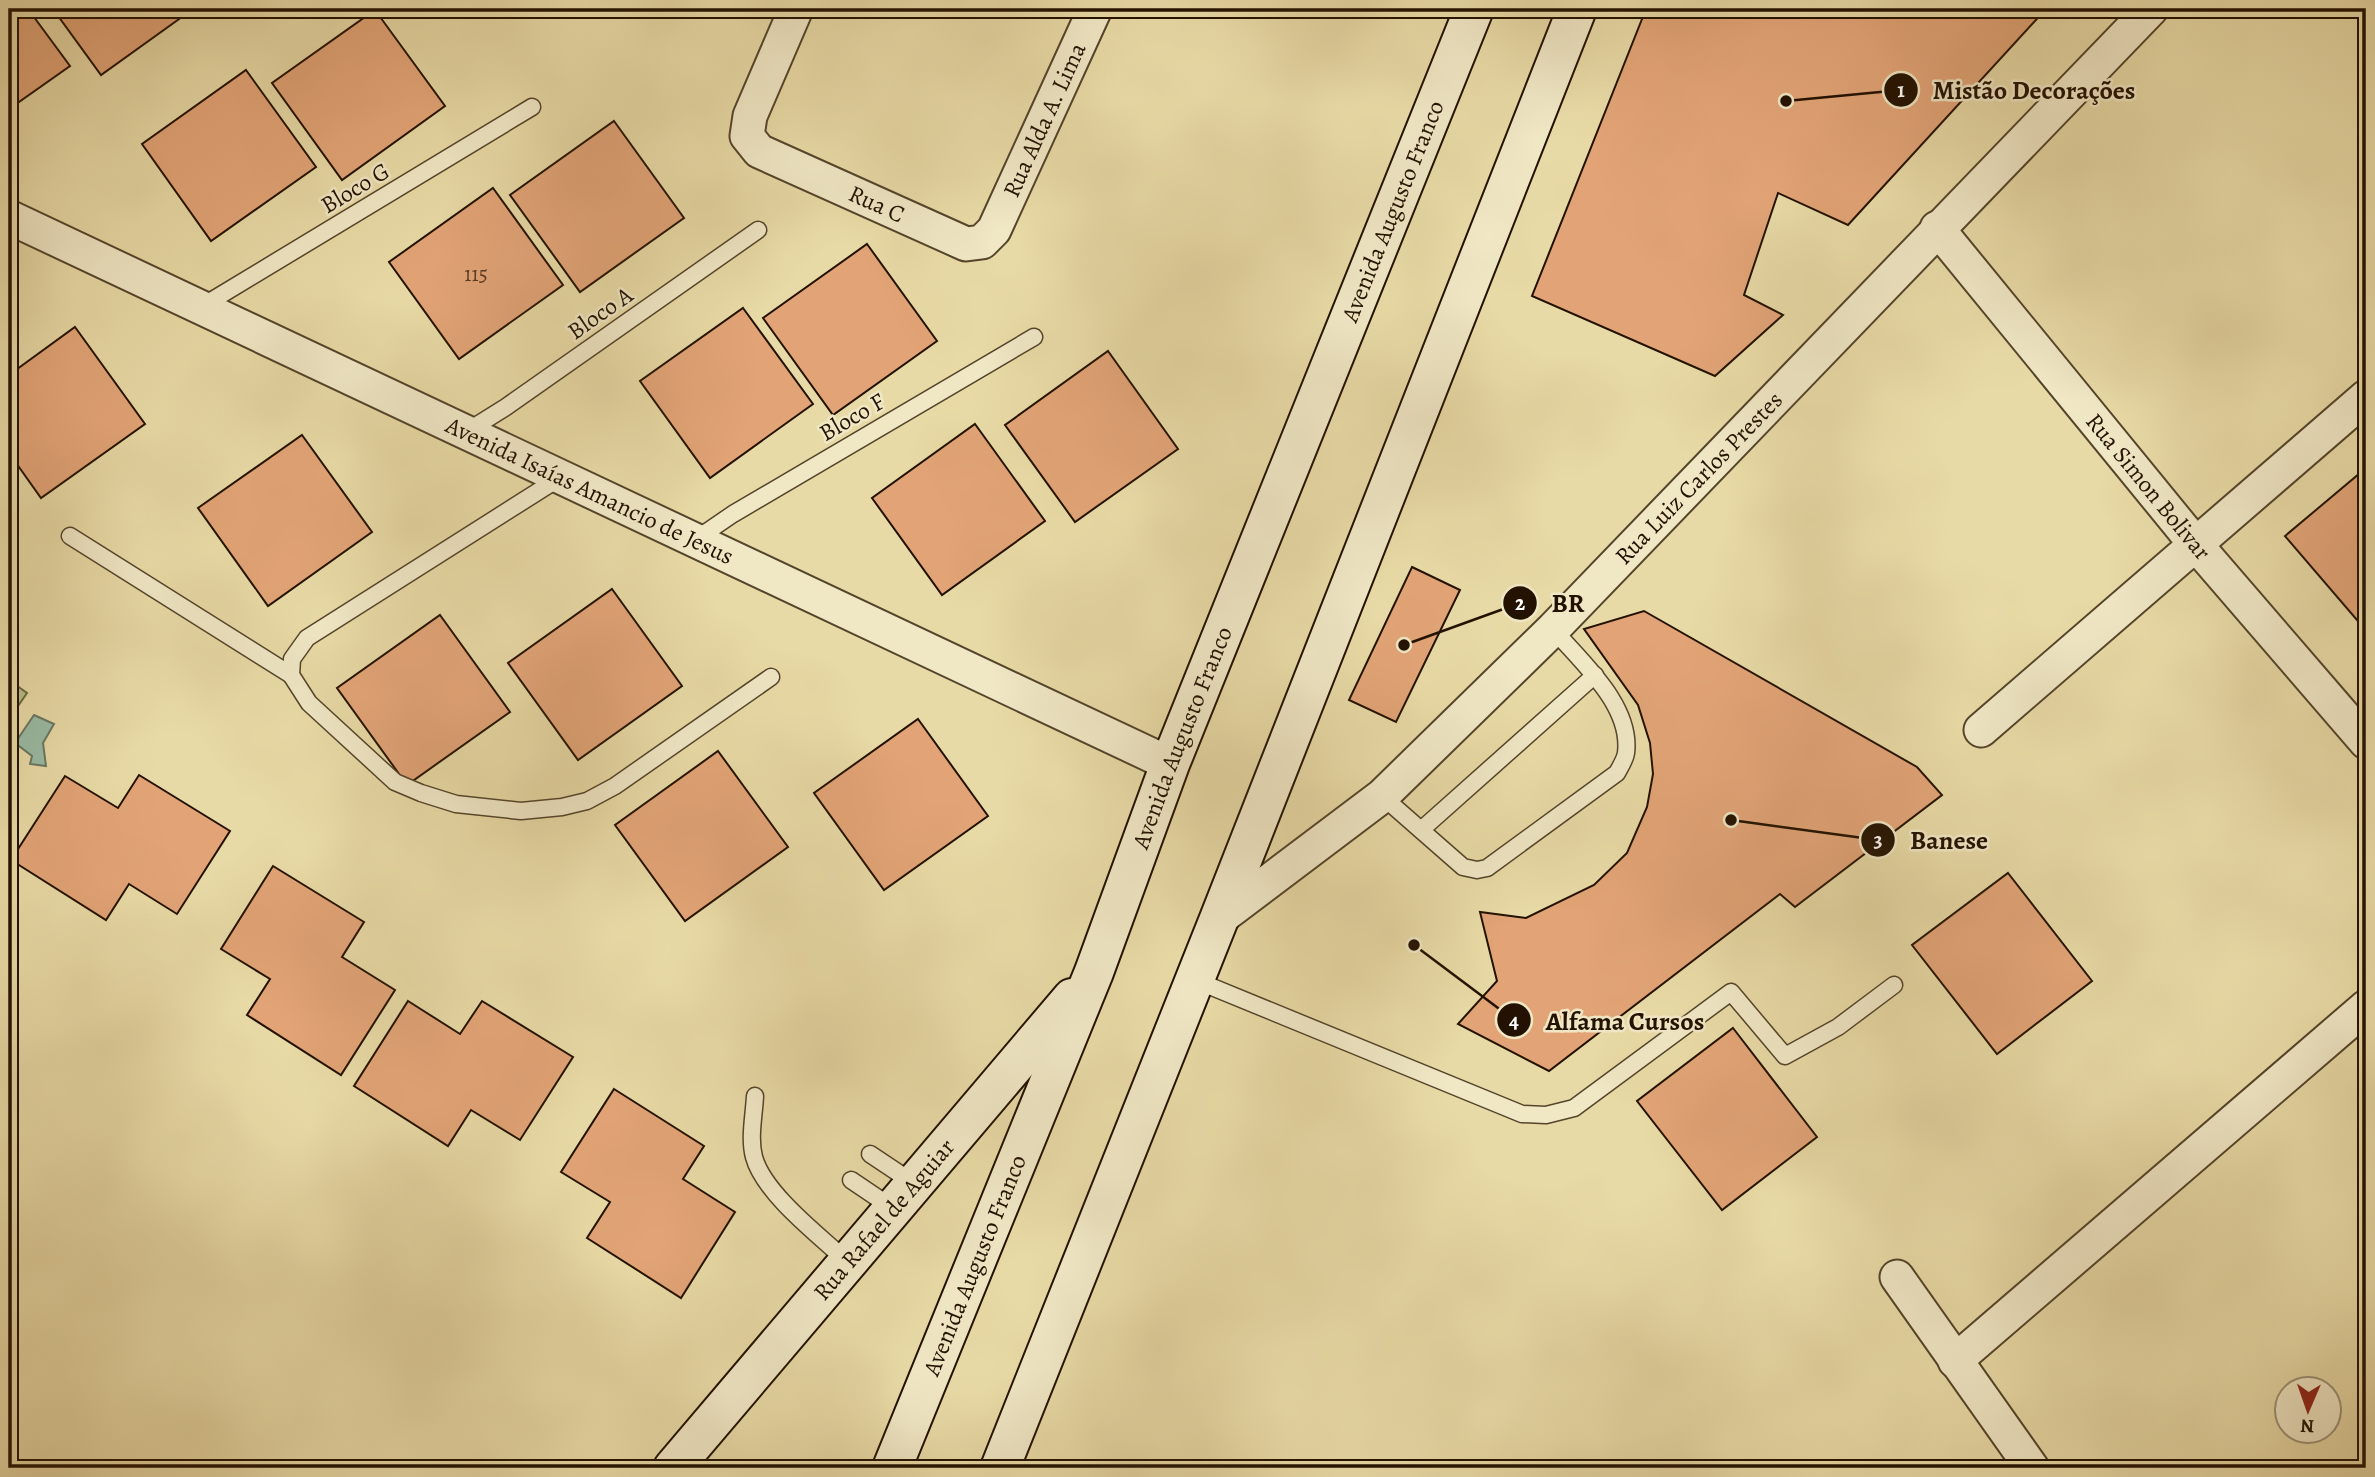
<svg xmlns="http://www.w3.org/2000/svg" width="2375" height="1477" font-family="Alegreya,serif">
  <rect width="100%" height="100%" fill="#e8daa6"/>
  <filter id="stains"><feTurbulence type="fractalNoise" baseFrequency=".00286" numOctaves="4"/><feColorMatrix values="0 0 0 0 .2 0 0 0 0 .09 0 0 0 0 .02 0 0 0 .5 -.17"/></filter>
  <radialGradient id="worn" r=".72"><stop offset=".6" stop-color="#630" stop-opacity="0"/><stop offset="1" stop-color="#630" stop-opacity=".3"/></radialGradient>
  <path fill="#b9be84" stroke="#6e6842" stroke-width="2" d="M 9,680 L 27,693 L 9,719 Z"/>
  <path fill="#98bba4" stroke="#697763" stroke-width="2" d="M 34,715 L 54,724 L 43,743 L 46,766 L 30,764 L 32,756 L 15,743 Z"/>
  <g fill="#e2a477" stroke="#231201" stroke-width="2">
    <path d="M 9,9 L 28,9 L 70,66 L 9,109 Z"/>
    <path d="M 53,9 L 193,9 L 101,75 Z"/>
    <path d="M 1646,9 L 2046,9 L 1848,225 L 1778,193 L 1744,295 L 1783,315 L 1715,376 L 1532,296 Z"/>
    <path d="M 375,10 L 445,106 L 342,180 L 272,83 Z"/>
    <path d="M 246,70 L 316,167 L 211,241 L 142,144 Z"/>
    <path d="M 614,121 L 684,218 L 580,292 L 510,195 Z"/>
    <path d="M 493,188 L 563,285 L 459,359 L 389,262 Z"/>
    <path d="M 867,244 L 937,341 L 833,415 L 763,318 Z"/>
    <path d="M 743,308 L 813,404 L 710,478 L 640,381 Z"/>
    <path d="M 75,327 L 145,424 L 41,498 L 9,453 L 9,375 Z"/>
    <path d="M 1108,351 L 1178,449 L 1075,522 L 1005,425 Z"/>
    <path d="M 975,424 L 1045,521 L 942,595 L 872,498 Z"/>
    <path d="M 302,435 L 372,532 L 268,606 L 198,508 Z"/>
    <path d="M 2366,468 L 2366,624 L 2363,627 L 2285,536 Z"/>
    <path d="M 1412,567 L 1460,590 L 1396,722 L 1349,700 Z"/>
    <path d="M 612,589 L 682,686 L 578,760 L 508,663 Z"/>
    <path d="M 1644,611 L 1917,767 L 1942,795 L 1795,907 L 1780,894 L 1549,1071 L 1458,1024 L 1497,981 L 1480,912 L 1526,918 L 1594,885 L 1627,853 L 1647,807 L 1653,774 L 1650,743 L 1638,705 L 1584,629 Z"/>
    <path d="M 440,615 L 510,712 L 407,785 L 337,688 Z"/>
    <path d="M 918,719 L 988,816 L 884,890 L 814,793 Z"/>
    <path d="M 718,751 L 788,847 L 685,921 L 615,825 Z"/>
    <path d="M 139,775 L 230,831 L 177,914 L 129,884 L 106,920 L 11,860 L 65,776 L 118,808 Z"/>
    <path d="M 273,866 L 364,922 L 342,957 L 395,990 L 341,1075 L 247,1015 L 270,979 L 221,949 Z"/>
    <path d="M 2008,873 L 2092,981 L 1997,1054 L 1912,945 Z"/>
    <path d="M 408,1001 L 460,1034 L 482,1001 L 573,1057 L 520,1140 L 471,1110 L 448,1146 L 354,1086 Z"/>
    <path d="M 1733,1028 L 1817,1137 L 1722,1210 L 1637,1101 Z"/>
    <path d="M 614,1089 L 704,1146 L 683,1179 L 735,1212 L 681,1298 L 587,1238 L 610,1202 L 561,1172 Z"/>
  </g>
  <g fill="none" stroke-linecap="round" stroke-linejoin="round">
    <g stroke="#54442a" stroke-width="19">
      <g id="lane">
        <path d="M 201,307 L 532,107"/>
        <path d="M 466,432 L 506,407 L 758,230"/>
        <path d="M 561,477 L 307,638 L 292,659 L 291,675 L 309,703 L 395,782 L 421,793 L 456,804 L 521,811 L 562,807 L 587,801 L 615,786 L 771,677"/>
        <path d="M 70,536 L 291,675"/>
        <path d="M 695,540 L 733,514 L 1034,337"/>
        <path d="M 1382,796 L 1463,867 L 1477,870 L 1487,868 L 1617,773 C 1620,767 1625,760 1626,753 C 1632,705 1581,662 1553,629"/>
        <path d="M 1421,830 L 1595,675"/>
        <path d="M 1195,980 L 1522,1114 L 1546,1115 L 1574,1108 L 1731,992 L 1785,1056 L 1838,1027 L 1894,985"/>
        <path d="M 755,1096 C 754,1116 749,1138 754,1157 C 764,1194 821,1237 849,1263"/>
        <path d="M 870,1154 L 915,1184"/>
        <path d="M 851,1180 L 894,1209"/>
      </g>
    </g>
    <g stroke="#54442a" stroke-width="37">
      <g id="street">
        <path id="s1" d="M 796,9 L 750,116 L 747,136 L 759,151 L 966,244 L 982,242 L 994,230 L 1095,9"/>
        <path id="s2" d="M 9,217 L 1170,764"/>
        <path id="s3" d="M 1937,228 L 2197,546 L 2366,742"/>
        <path d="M 1981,730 L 2366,397"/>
        <path id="s4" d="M 1219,919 L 1382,796 L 1553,629 L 2151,9"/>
        <path d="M 1897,1277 L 2032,1468"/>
        <path d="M 1955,1361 L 2366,1007"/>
      </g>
    </g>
    <g stroke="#231201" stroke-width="42">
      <g id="secondary">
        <path id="s5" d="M 673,1468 L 1072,998"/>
        <path id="s6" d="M 892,1468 L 1094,972 L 1170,764 L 1474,9"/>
        <path d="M 1000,1468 L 1219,919 L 1577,9"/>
      </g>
    </g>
    <use href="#lane" stroke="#f0e7c5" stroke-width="16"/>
    <use href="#street" stroke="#f0e7c5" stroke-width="33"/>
    <use href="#secondary" stroke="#f0e7c5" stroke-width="38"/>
  </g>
  <g text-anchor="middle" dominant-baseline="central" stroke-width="5" stroke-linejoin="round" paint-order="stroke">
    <g font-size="21" fill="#53361e">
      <text x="476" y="274">115</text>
    </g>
    <g font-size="24" fill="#231201" stroke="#f0e7c5">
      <text stroke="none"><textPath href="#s1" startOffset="537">Rua Alda A. Lima</textPath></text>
      <text transform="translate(355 188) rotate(-31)">Bloco G</text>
      <text stroke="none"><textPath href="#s1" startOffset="285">Rua C</textPath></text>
      <text stroke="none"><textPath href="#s6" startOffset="1353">Avenida Augusto Franco</textPath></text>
      <text transform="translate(600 313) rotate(-35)">Bloco A</text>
      <text transform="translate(852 417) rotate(-30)">Bloco F</text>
      <text stroke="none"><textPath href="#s4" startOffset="653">Rua Luiz Carlos Prestes</textPath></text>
      <text stroke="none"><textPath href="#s3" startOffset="334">Rua Simon Bolivar</textPath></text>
      <text stroke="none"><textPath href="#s2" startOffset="642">Avenida Isaías Amancio de Jesus</textPath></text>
      <text stroke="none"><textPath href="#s6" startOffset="786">Avenida Augusto Franco</textPath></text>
      <text stroke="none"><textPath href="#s5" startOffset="326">Rua Rafael de Aguiar</textPath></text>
      <text stroke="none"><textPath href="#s6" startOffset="219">Avenida Augusto Franco</textPath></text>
    </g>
  </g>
  <path fill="none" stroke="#231201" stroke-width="2.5" d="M1786 101L1901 90M1404 645L1520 603M1731 820L1878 840M1414 945L1514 1020"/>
  <g fill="#231201" stroke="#f0e7c5" stroke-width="2.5">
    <circle cx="1786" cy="101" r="7"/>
    <circle cx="1404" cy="645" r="7"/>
    <circle cx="1731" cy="820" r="7"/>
    <circle cx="1414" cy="945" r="7"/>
    <circle cx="1901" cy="90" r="18"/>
    <circle cx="1520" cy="603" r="18"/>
    <circle cx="1878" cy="840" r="18"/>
    <circle cx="1514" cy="1020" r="18"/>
  </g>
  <g font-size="21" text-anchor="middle" font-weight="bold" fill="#fff">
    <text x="1901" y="97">1</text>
    <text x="1520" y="610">2</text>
    <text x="1878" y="847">3</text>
    <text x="1514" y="1028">4</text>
  </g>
  <g font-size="26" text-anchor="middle" font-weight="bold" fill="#231201" stroke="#f0e7c5" stroke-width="5" stroke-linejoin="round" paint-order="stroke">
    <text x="2034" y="99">Mistão Decorações</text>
    <text x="1568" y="612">BR</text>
    <text x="1949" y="849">Banese</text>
    <text x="1625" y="1030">Alfama Cursos</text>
  </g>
  <rect width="2375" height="1477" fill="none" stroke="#e8daa6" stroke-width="35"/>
  <rect x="10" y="10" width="2354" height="1456" fill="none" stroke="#231201" stroke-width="3.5"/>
  <rect x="18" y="18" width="2340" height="1442" fill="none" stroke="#231201" stroke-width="2"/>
  <g transform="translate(2308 1410) rotate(182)"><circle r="33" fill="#f0e7c5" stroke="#9e9277" stroke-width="2"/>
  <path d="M0-5L12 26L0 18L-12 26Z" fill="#8f2418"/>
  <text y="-10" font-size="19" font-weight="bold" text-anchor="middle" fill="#231201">N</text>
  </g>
  <rect width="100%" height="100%" filter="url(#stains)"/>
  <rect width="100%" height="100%" fill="url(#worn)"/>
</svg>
